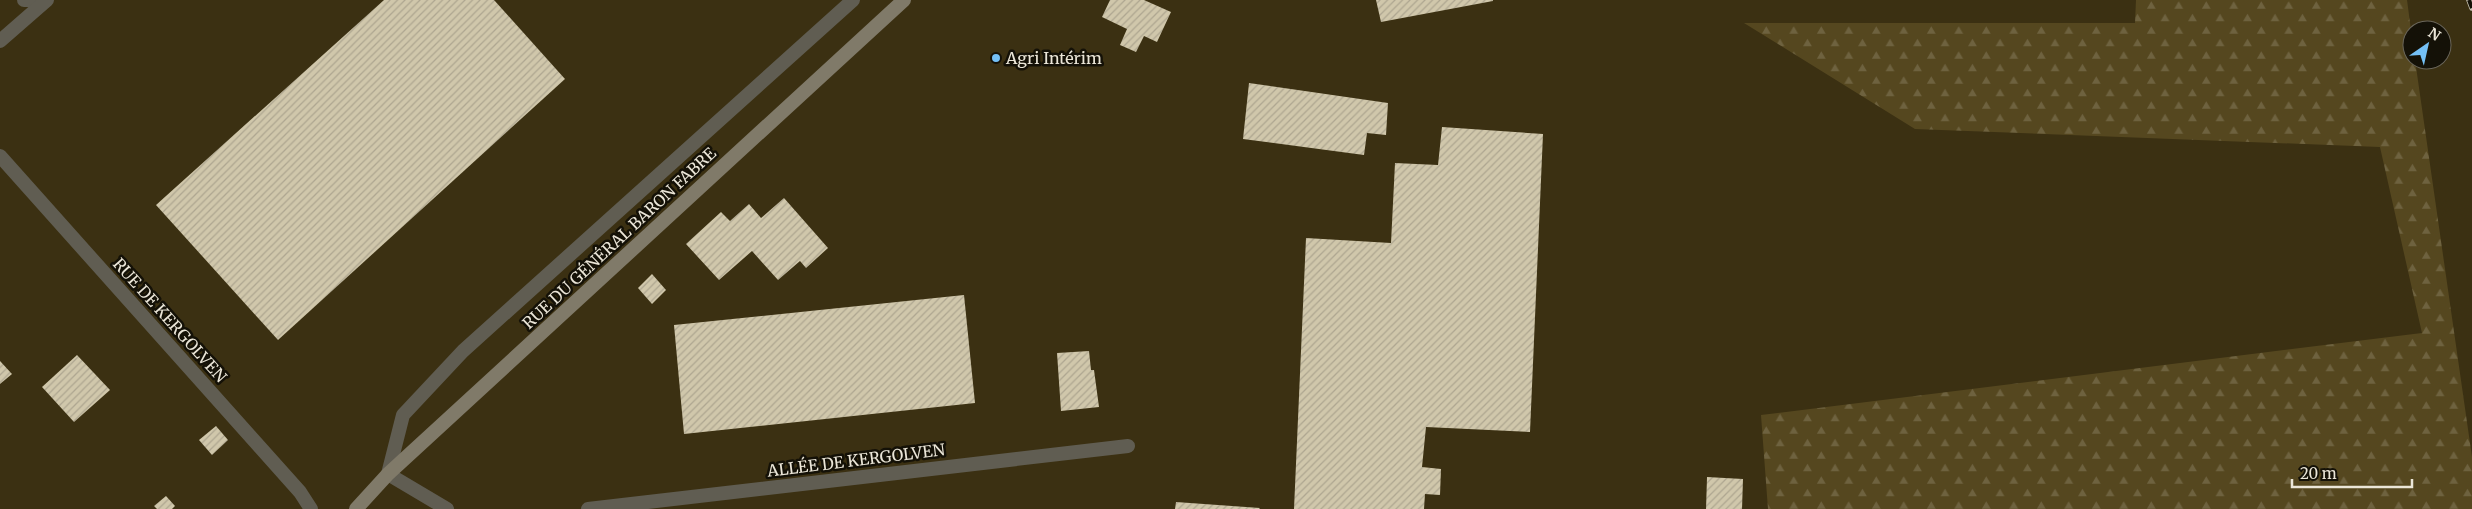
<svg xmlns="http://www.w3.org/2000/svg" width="2472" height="509" font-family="Merriweather,serif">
  <defs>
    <pattern id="forest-firs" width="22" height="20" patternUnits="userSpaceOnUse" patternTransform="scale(1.25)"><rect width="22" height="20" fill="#55471f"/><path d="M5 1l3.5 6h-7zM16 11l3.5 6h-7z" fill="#6e623f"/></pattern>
    <pattern id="building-hatch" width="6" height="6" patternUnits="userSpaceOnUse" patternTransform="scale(1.25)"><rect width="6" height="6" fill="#d0c7ab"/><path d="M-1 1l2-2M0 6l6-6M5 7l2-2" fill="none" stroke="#aea690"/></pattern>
  </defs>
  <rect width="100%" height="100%" fill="#302811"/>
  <path fill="#3b3012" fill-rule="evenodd" d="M 0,0 L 2472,0 L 2472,509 L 0,509 ZM 2412,30 L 2442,30 L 2442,60 L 2412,60 Z"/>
  <path fill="url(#forest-firs)" d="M 2136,0 L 2407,0 L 2412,38 L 2412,60 L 2415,60 L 2472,457 L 2472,509 L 1768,509 L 1761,415 L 2422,333 L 2380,147 L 1915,129 L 1744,23 L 2135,23 Z"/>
  <g fill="url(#building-hatch)">
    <path d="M 384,0 L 494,0 L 565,79 L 278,340 L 156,205 Z"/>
    <path d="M 1110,0 L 1144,0 L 1171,12 L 1157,42 L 1144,36 L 1136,52 L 1120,45 L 1127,29 L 1102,17 Z"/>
    <path d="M 1376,0 L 1493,0 L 1493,1 L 1381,22 Z"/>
    <path d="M 1249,83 L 1388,103 L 1386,135 L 1367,133 L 1364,155 L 1243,139 Z"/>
    <path d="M 1442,127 L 1543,134 L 1530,432 L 1426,427 L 1422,467 L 1441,469 L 1440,495 L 1425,494 L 1424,509 L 1294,509 L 1306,238 L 1391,243 L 1395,163 L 1438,165 Z"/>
    <path d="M 784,198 L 828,248 L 806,268 L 800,261 L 778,280 L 752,251 L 719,280 L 686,244 L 721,212 L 730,221 L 749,204 L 761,218 Z"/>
    <path d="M 652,274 L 666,290 L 652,304 L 638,288 Z"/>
    <path d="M 964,295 L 975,403 L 684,434 L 674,325 Z"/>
    <path d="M 1089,351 L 1091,370 L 1094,370 L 1099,407 L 1061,411 L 1057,353 Z"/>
    <path d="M 77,355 L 110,390 L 74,422 L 42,387 Z"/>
    <path d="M 0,361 L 12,374 L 0,384 Z"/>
    <path d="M 216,426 L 228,440 L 212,455 L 199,440 Z"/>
    <path d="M 1707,477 L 1743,479 L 1742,509 L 1706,509 Z"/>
    <path d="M 166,496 L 175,506 L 172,509 L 157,509 L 154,506 Z"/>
    <path d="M 1176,502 L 1260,508 L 1259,509 L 1175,509 Z"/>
  </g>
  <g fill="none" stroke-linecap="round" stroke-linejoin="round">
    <g stroke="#605d52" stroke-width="14">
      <path d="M 24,0 L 34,0"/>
      <path d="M 0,41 L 47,0"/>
      <path d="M 388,474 L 403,415 L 463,351 L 853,0"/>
    </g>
    <g stroke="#605d52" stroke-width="14">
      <path d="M 0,156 L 300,492 L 311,509"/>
      <path d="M 388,474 L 447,509"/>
      <path d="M 588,509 L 1128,446"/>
    </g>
    <path stroke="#807a69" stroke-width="14" d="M 356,509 L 388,474 L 904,0"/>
    <g stroke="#cac4b5" stroke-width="5.5">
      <path id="rail" d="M 2469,0 L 2472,8"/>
    </g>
    <use href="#rail" stroke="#141107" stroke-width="4" stroke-dasharray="11" stroke-linecap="butt"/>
  </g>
  <circle fill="#74c0f6" stroke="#141107" stroke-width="2" cx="996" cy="58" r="5"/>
  <g text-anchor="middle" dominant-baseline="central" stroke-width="5" stroke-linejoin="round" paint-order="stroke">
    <g font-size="16" fill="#ebe6d8" stroke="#141107" text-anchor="start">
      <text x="1006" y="58">Agri Intérim</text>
    </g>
    <g font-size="16" fill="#ebe6d8" stroke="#141107">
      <text transform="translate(619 238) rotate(-43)">RUE DU GÉNÉRAL BARON FABRE</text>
      <text transform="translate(170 320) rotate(48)">RUE DE KERGOLVEN</text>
      <text transform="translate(856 460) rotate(-7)">ALLÉE DE KERGOLVEN</text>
    </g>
  </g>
  <g transform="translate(2427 45) rotate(34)"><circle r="24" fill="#141107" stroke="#6a665b"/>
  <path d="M0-4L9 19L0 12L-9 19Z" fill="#74c0f6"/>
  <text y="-8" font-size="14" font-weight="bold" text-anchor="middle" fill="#ebe6d8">N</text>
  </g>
  <path d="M2292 479v8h120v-8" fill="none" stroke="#ebe6d8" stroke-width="2.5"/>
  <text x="2300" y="479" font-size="15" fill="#ebe6d8" stroke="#141107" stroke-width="4" paint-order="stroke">20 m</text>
</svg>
